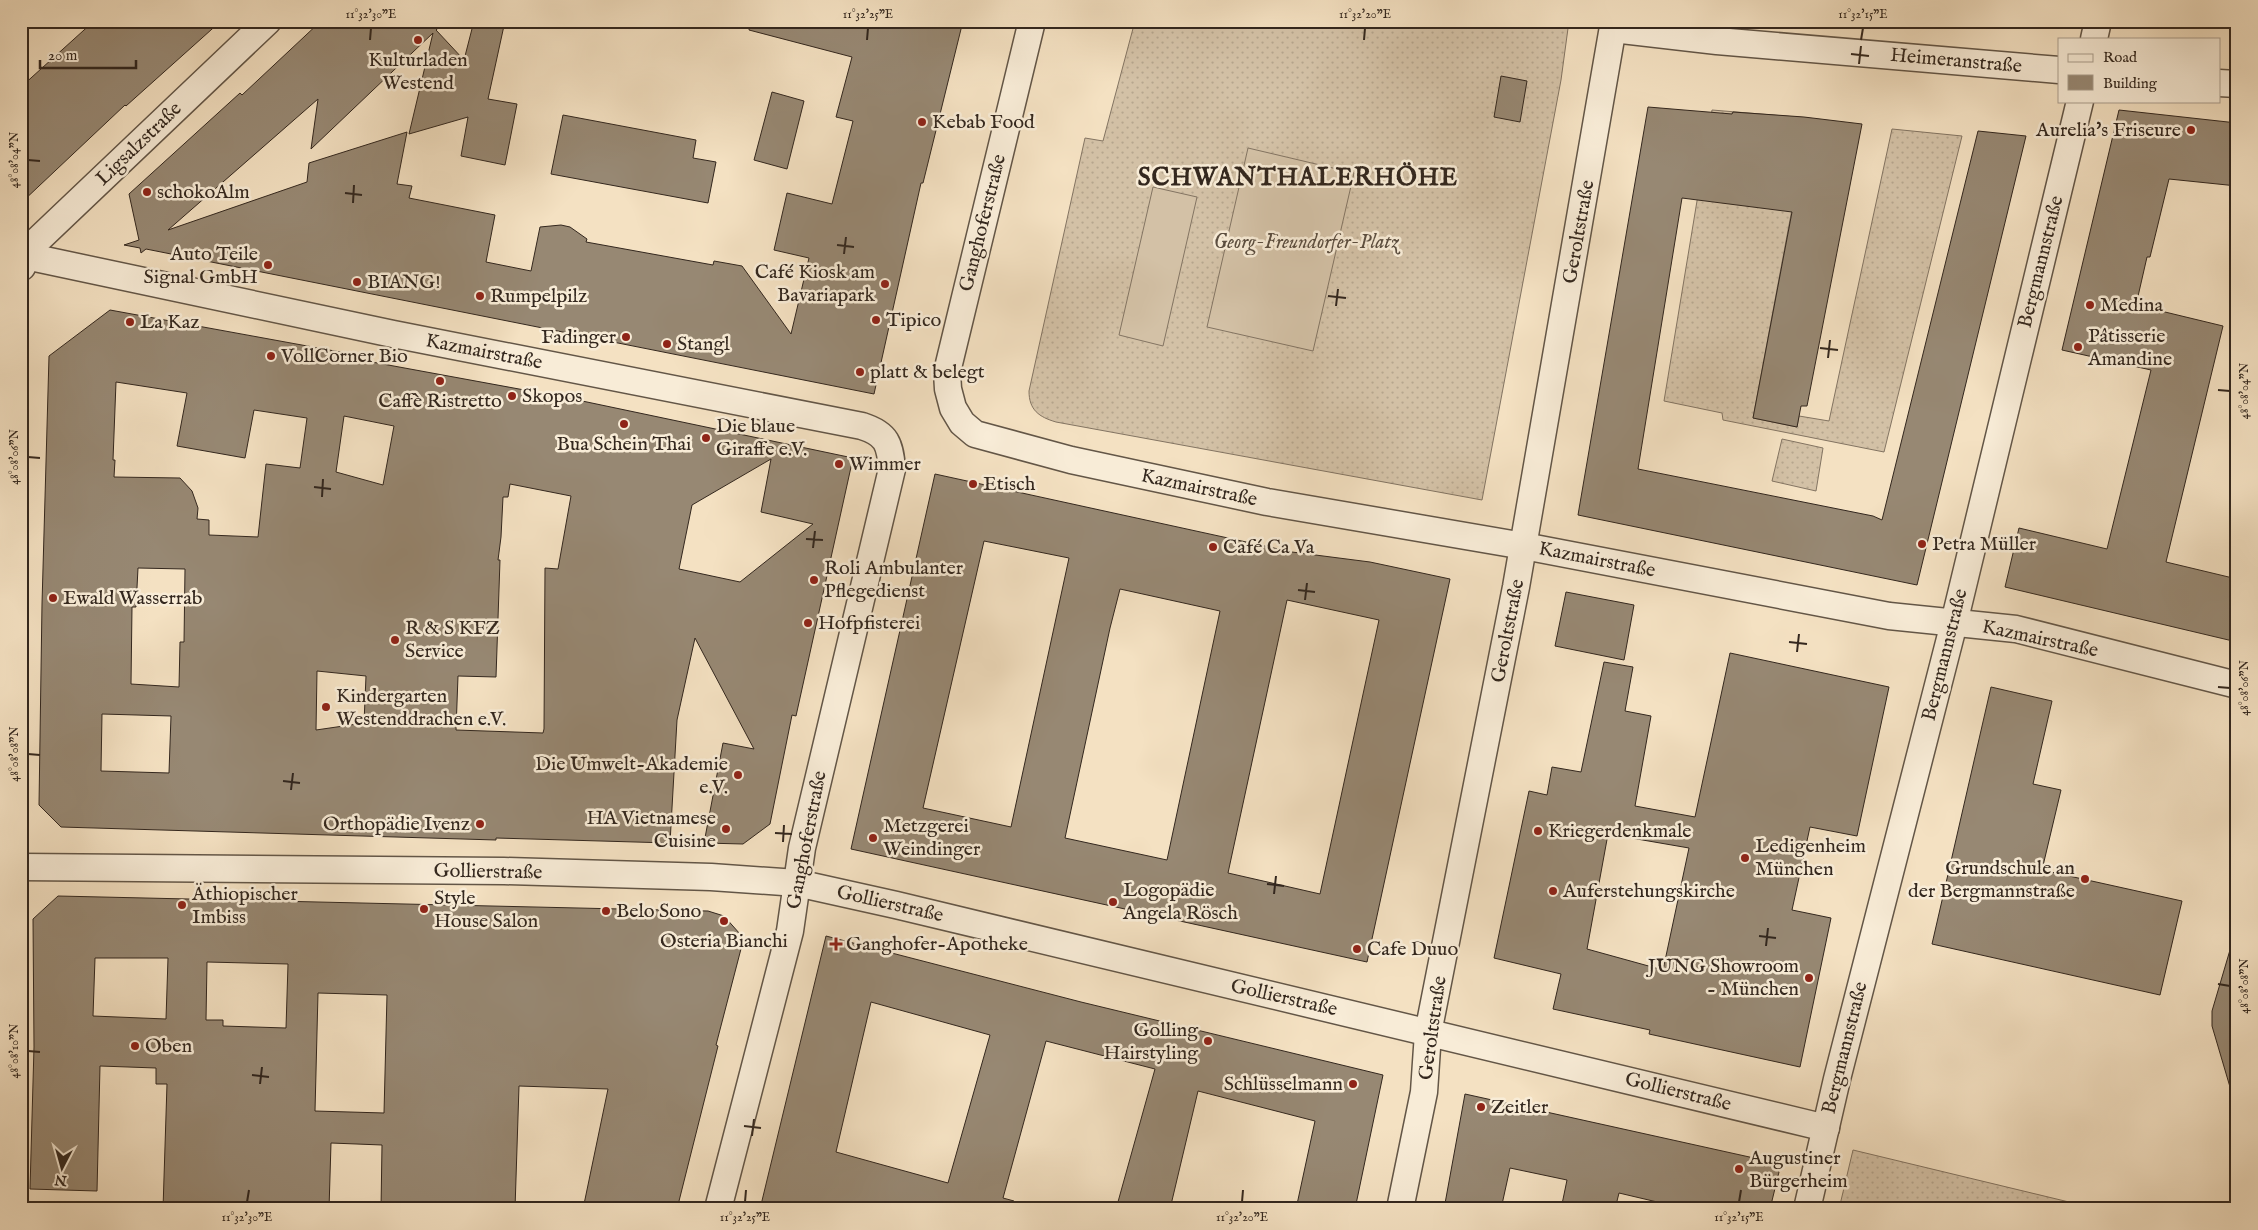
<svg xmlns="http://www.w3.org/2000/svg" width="2258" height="1230" font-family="'IM FELL English',serif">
  <defs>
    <pattern id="grass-dots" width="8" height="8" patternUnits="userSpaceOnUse" patternTransform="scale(1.25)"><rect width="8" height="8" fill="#d3c1a6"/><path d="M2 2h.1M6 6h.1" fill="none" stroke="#b6a68e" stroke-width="1.8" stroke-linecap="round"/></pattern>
  </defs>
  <rect width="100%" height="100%" fill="#f4e1c2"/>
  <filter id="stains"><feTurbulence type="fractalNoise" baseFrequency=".004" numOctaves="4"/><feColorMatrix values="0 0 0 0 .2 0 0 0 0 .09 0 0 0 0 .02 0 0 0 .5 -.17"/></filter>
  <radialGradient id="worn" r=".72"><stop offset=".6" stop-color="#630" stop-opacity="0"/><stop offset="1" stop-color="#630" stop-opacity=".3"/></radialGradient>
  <g fill="url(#grass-dots)" stroke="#837462">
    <path d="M 1135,21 L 1569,21 L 1561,80 L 1482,500 L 1056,422 C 1039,417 1029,410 1029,391 L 1085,138 L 1103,141 Z"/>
    <path d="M 1712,110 L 1809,118 L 1753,418 L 1797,427 L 1799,416 L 1829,421 L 1892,129 L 1962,136 L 1884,452 L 1723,420 L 1722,413 L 1664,401 Z"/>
    <path d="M 1782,439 L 1823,448 L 1816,491 L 1772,481 Z"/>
    <path d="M 1853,1150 L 2098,1209 L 1839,1209 Z"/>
  </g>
  <g fill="#d3c1a6" stroke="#837462">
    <path d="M 1248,148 L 1354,173 L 1313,351 L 1207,327 Z"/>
    <path d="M 1153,187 L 1197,197 L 1163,346 L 1119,335 Z"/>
  </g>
  <g fill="#978873" stroke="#33271e" fill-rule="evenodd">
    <path d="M 94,21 L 221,21 L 126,106 L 125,105 L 21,203 L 21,87 Z"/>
    <path d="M 321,21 L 446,21 L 436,30 L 464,60 L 474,21 L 505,21 L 488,99 L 517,104 L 505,165 L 461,156 L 468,117 L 409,134 L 433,33 L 311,149 L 318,99 L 168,230 L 307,182 L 309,163 L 407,132 L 397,184 L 412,186 L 409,198 L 495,215 L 486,262 L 531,271 L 540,227 L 561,225 L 570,227 L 587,239 L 586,242 L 713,265 L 714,261 L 742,266 L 791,334 L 809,258 L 774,250 L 787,193 L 832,204 L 853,121 L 836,117 L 852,57 L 749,30 L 750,21 L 963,21 L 923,183 L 921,183 L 874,394 L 146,249 L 141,253 L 140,248 L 124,245 L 139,240 L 129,194 L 240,93 L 242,95 Z"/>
    <path d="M 1501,76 L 1527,81 L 1520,122 L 1494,117 Z"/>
    <path d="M 772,92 L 804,101 L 787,169 L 754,160 Z"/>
    <path d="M 1648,107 L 1732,114 L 1733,112 L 1804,117 L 1862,124 L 1807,406 L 1801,406 L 1797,427 L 1753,418 L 1792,212 L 1682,198 L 1638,469 L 1873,516 L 1882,520 L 1978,131 L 2026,136 L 1917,585 L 1578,515 Z"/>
    <path d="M 2119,110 L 2237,123 L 2237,186 L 2169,179 L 2150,257 L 2147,257 L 2136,305 L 2223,326 L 2166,562 L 2237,579 L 2237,642 L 2005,587 L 2019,528 L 2107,549 L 2151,370 L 2062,350 Z"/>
    <path d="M 563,115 L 696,140 L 693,158 L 716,162 L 708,203 L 551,174 Z"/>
    <path d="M 110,310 L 362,356 L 361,360 L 568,398 L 853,458 L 796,716 L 792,715 L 770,824 L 743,844 L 704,843 L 723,743 L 754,749 L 695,638 L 677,720 L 670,843 L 496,838 L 496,840 L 61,827 L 39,805 L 42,604 L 49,356 ZM 116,382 L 187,393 L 177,446 L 245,458 L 254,410 L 307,418 L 300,468 L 266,464 L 258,537 L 209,535 L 209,520 L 197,519 L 198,508 L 192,491 L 180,478 L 114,477 L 115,460 L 113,460 ZM 344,416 L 394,426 L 383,485 L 336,472 ZM 771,459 L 761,512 L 813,524 L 740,582 L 679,569 L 692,505 ZM 510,484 L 571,496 L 558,569 L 545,568 L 544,729 L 543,733 L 456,730 L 458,676 L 496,677 L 500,560 L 498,560 L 501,537 L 503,497 L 508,497 ZM 138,568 L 185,569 L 184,642 L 180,642 L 179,687 L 131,684 L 132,607 L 136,607 ZM 317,671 L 366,676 L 364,723 L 316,730 ZM 102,714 L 171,716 L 169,773 L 101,771 Z"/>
    <path d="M 935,474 L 1292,552 L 1370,562 L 1450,579 L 1367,962 L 851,849 ZM 984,541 L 1069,558 L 1011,827 L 923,808 ZM 1120,589 L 1220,611 L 1167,860 L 1065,838 L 1110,628 ZM 1287,600 L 1379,620 L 1320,894 L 1228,873 Z"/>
    <path d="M 1566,592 L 1634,605 L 1624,660 L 1555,646 Z"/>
    <path d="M 1730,653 L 1889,687 L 1857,836 L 1810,827 L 1792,910 L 1831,918 L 1800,1067 L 1649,1034 L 1650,1030 L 1553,1009 L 1561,974 L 1494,958 L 1529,791 L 1547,795 L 1552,767 L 1581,772 L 1604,662 L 1633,667 L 1625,711 L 1651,716 L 1635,806 L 1695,817 ZM 1608,834 L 1689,848 L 1663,970 L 1587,949 Z"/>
    <path d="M 1991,687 L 2052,701 L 2033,784 L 2061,790 L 2042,870 L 2182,901 L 2160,995 L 1932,944 Z"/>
    <path d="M 58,896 L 708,911 L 724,916 L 740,934 L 742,945 L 716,1045 L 718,1046 L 677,1209 L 583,1209 L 608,1089 L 519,1086 L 515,1209 L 381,1209 L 382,1145 L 331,1143 L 329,1209 L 163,1209 L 167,1084 L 156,1084 L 156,1068 L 100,1066 L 97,1191 L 30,1189 L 34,1047 L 33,919 ZM 95,958 L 168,958 L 166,1019 L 93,1016 ZM 207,962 L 288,964 L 286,1028 L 223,1026 L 223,1020 L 206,1020 ZM 318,993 L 387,995 L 384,1113 L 315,1111 Z"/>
    <path d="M 826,936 L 1081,1002 L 1383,1075 L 1355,1209 L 1296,1209 L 1315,1121 L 1198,1091 L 1170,1209 L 1116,1209 L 1155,1069 L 1046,1041 L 1003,1198 L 1014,1201 L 1013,1209 L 760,1209 ZM 871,1002 L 990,1035 L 948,1183 L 836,1152 Z"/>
    <path d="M 2230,950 L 2237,951 L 2237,1086 L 2230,1087 L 2212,1026 L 2212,1011 Z"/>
    <path d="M 1465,1094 L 1772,1162 L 1779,1172 L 1770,1209 L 1687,1209 L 1619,1193 L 1615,1209 L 1561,1209 L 1567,1180 L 1510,1168 L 1501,1209 L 1444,1209 Z"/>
  </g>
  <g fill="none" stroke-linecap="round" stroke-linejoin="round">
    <g stroke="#635647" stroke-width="29">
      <g id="minor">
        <path d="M 1032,21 L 947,372 L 948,389 L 953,408 L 962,423 L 975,434 L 1071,460 L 1267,502 L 1524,546 L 1889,616 L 2016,629 L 2237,685"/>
        <path d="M 1613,29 L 1717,41 L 2059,70"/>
        <path d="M 2094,39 L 2098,21"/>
        <path d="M 2219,83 L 2237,84"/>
        <path d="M 21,255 L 393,334 L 862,426 C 887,434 890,444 892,469 L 802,848 L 790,931 L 718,1209"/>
        <path d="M 22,267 L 22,255 L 268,21"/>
        <path d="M 21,867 L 504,871 L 711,877 L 797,883 L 896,905 L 1826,1128"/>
        <path d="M 1400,1209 L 1424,1092 L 1428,1033 L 1516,587 L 1614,21"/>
        <path d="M 1807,1209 L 1837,1079 L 1954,623 L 2080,101"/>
      </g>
    </g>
    <use href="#minor" stroke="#f8ecd7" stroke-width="26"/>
  </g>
  <path fill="none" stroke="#33271e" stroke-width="2" d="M 370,40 L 371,28M 867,40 L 868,28M 1364,40 L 1365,28M 1861,40 L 1863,28M 1851,54 L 1869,56M 1859,64 L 1861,46M 28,160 L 40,161M 345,193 L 362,195M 353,203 L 354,185M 837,245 L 854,247M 844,254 L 846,237M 1328,296 L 1346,298M 1336,306 L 1338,289M 1820,348 L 1838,350M 1828,358 L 1830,340M 2218,390 L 2230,391M 28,457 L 40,458M 314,487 L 331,489M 322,497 L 323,479M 806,539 L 823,540M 813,548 L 815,531M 1298,590 L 1315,592M 1305,600 L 1307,583M 1789,642 L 1807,644M 1797,652 L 1799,634M 2218,687 L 2230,688M 28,754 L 40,755M 283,781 L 300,783M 291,790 L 293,773M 775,833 L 792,834M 783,842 L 784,825M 1267,884 L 1284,886M 1274,894 L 1276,876M 1759,936 L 1776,938M 1766,946 L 1768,928M 2218,984 L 2230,986M 28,1051 L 40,1052M 252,1075 L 269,1077M 260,1084 L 262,1067M 744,1126 L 761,1128M 752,1136 L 754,1119M 247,1202 L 249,1190M 745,1202 L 746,1190M 1242,1202 L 1243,1190M 1739,1202 L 1741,1190"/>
  <g fill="#8f2418" stroke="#f8ecd7" stroke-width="2">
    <circle cx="418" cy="40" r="5"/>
    <circle cx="922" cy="122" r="5"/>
    <circle cx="2191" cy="130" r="5"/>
    <circle cx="147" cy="192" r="5"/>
    <circle cx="268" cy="265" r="5"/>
    <circle cx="357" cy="282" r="5"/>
    <circle cx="885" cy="284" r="5"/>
    <circle cx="480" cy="296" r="5"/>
    <circle cx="2090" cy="305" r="5"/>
    <circle cx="876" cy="320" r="5"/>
    <circle cx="130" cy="322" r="5"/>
    <circle cx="626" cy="337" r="5"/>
    <circle cx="667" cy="344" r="5"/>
    <circle cx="2078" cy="347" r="5"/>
    <circle cx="271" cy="356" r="5"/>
    <circle cx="860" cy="372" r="5"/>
    <circle cx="440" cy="381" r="5"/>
    <circle cx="512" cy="396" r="5"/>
    <circle cx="624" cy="424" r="5"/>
    <circle cx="706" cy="438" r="5"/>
    <circle cx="839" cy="464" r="5"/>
    <circle cx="973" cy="484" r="5"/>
    <circle cx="1922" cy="544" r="5"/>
    <circle cx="1213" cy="547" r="5"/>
    <circle cx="814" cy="580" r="5"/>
    <circle cx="53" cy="598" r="5"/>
    <circle cx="808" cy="623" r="5"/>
    <circle cx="395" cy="640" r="5"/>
    <circle cx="326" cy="707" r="5"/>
    <circle cx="738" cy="775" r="5"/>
    <circle cx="480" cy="824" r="5"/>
    <circle cx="726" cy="829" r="5"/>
    <circle cx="1538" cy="831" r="5"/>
    <circle cx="873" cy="838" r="5"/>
    <circle cx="1745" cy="858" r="5"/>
    <circle cx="2085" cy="879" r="5"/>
    <circle cx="1553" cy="891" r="5"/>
    <circle cx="1113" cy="902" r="5"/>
    <circle cx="182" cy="905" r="5"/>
    <circle cx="424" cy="909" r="5"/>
    <circle cx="606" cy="911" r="5"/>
    <circle cx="724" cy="921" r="5"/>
    <path d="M833.5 936.5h5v5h5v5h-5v5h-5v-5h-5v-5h5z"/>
    <circle cx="1357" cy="949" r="5"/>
    <circle cx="1809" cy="978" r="5"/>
    <circle cx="1208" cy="1041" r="5"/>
    <circle cx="135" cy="1046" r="5"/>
    <circle cx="1353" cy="1084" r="5"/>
    <circle cx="1481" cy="1107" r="5"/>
    <circle cx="1739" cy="1169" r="5"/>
  </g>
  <g text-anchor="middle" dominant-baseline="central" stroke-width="5" stroke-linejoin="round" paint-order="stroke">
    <g font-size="20" fill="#33271e" stroke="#f8ecd7" text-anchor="start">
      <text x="418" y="60" text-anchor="middle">Kulturladen<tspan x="418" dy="23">Westend</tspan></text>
      <text x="932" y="122">Kebab Food</text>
      <text x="2181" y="130" text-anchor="end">Aurelia's Friseure</text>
      <text x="157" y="192">schokoAlm</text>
      <text x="258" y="254" text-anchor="end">Auto Teile<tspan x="258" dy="23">Signal GmbH</tspan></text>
      <text x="875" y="272" text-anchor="end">Café Kiosk am<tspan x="875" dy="23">Bavariapark</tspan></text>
      <text x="367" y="282">BIANG!</text>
      <text x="490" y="296">Rumpelpilz</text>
      <text x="2100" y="305">Medina</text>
      <text x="886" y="320">Tipico</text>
      <text x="140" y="322">La Kaz</text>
      <text x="2088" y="336">Pâtisserie<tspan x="2088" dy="23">Amandine</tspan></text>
      <text x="616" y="337" text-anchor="end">Fadinger</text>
      <text x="677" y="344">Stangl</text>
      <text x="281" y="356">VollCorner Bio</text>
      <text x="870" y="372">platt &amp; belegt</text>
      <text x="522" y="396">Skopos</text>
      <text x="440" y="401" text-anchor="middle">Caffè Ristretto</text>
      <text x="716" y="426">Die blaue<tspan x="716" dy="23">Giraffe e.V.</tspan></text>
      <text x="624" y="444" text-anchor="middle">Bua Schein Thai</text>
      <text x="849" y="464">Wimmer</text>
      <text x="983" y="484">Etisch</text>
      <text x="1932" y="544">Petra Müller</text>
      <text x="1223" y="547">Café Ca Va</text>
      <text x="824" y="568">Roli Ambulanter<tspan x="824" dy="23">Pflegedienst</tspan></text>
      <text x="63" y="598">Ewald Wasserrab</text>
      <text x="818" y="623">Hofpfisterei</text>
      <text x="405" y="628">R &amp; S KFZ<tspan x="405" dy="23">Service</tspan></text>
      <text x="336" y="696">Kindergarten<tspan x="336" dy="23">Westenddrachen e.V.</tspan></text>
      <text x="728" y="764" text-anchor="end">Die Umwelt-Akademie<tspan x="728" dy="23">e.V.</tspan></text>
      <text x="716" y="818" text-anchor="end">HA Vietnamese<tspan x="716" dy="23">Cuisine</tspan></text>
      <text x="470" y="824" text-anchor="end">Orthopädie Ivenz</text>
      <text x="883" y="826">Metzgerei<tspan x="883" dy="23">Weindinger</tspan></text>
      <text x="1548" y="831">Kriegerdenkmale</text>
      <text x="1755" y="846">Ledigenheim<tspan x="1755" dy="23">München</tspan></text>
      <text x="2075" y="868" text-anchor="end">Grundschule an<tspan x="2075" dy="23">der Bergmannstraße</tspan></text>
      <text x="1123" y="890">Logopädie<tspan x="1123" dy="23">Angela Rösch</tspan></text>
      <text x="1563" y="891">Auferstehungskirche</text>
      <text x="192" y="894">Äthiopischer<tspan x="192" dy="23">Imbiss</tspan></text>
      <text x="434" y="898">Style<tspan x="434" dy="23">House Salon</tspan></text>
      <text x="616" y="911">Belo Sono</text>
      <text x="724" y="941" text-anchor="middle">Osteria Bianchi</text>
      <text x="846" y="944">Ganghofer-Apotheke</text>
      <text x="1367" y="949">Cafe Duuo</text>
      <text x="1799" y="966" text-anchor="end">JUNG Showroom<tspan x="1799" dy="23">- München</tspan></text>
      <text x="1198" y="1030" text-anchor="end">Golling<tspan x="1198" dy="23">Hairstyling</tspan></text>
      <text x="145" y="1046">Oben</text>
      <text x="1343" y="1084" text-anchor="end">Schlüsselmann</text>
      <text x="1491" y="1107">Zeitler</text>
      <text x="1749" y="1158">Augustiner<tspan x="1749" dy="23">Bürgerheim</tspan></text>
    </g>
    <g font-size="20" fill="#33271e" stroke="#f8ecd7">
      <text transform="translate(1956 61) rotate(5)">Heimeranstraße</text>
      <text transform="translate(139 144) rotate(-44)">Ligsalzstraße</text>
      <text transform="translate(983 223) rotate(-76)">Ganghoferstraße</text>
      <text transform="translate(1579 232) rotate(-80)">Geroltstraße</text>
      <text transform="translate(2041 262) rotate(-76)">Bergmannstraße</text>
      <text transform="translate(484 352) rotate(11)">Kazmairstraße</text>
      <text transform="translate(1199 488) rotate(12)">Kazmairstraße</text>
      <text transform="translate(1597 560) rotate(11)">Kazmairstraße</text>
      <text transform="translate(1508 631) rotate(-79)">Geroltstraße</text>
      <text transform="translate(2040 639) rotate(12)">Kazmairstraße</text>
      <text transform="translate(1945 655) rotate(-76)">Bergmannstraße</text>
      <text transform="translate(807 840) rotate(-79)">Ganghoferstraße</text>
      <text transform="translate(488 872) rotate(1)">Gollierstraße</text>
      <text transform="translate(890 904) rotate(13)">Gollierstraße</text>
      <text transform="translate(1284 998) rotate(13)">Gollierstraße</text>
      <text transform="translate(1433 1028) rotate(-82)">Geroltstraße</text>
      <text transform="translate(1845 1048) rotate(-76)">Bergmannstraße</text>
      <text transform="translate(1678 1092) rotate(14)">Gollierstraße</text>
    </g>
    <g font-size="20" font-style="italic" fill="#5b4e40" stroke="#f8ecd7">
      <text x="1306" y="242">Georg-Freundorfer-Platz</text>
    </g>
    <g font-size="25" font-weight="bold" letter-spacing="1" fill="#33271e" stroke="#f8ecd7">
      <text x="1298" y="178">SCHWANTHALERHÖHE</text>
    </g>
  </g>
  <rect width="2258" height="1230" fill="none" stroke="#f4e1c2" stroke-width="55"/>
  <rect x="2058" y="38" width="162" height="65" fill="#f8ecd7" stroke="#a99d8d"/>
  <rect x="2068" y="54" width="25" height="8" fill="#f8ecd7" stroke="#a99d8d"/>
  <text x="2103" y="62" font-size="15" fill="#33271e">Road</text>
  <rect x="2068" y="75" width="25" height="15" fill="#978873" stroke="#a99d8d"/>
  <text x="2103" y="88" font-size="15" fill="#33271e">Building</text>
  <g transform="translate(62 1168) rotate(186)" stroke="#f8ecd7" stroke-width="4" paint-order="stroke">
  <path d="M0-4L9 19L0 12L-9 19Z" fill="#33271e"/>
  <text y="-8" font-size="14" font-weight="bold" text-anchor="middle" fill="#33271e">N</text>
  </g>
  <path d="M40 60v8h96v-8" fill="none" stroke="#33271e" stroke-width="2.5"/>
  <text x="48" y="60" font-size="15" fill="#33271e" stroke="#f8ecd7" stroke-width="4" paint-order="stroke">20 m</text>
  <rect x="28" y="28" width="2202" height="1174" fill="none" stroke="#33271e" stroke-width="2"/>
  <g font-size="12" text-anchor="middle" fill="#33271e">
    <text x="371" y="18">11°32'30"E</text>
    <text x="868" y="18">11°32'25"E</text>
    <text x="1365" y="18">11°32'20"E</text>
    <text x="1863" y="18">11°32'15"E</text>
    <text transform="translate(14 160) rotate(-90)" y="4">48°08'04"N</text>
    <text transform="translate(2244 391) rotate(-90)" y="4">48°08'04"N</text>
    <text transform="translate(14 457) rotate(-90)" y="4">48°08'06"N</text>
    <text transform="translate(2244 688) rotate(-90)" y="4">48°08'06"N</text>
    <text transform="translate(14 754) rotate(-90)" y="4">48°08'08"N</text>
    <text transform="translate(2244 986) rotate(-90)" y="4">48°08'08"N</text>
    <text transform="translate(14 1051) rotate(-90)" y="4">48°08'10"N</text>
    <text x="247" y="1221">11°32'30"E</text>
    <text x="745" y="1221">11°32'25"E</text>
    <text x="1242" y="1221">11°32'20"E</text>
    <text x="1739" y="1221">11°32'15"E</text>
  </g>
  <rect width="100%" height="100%" filter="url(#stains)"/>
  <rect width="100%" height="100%" fill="url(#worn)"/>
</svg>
